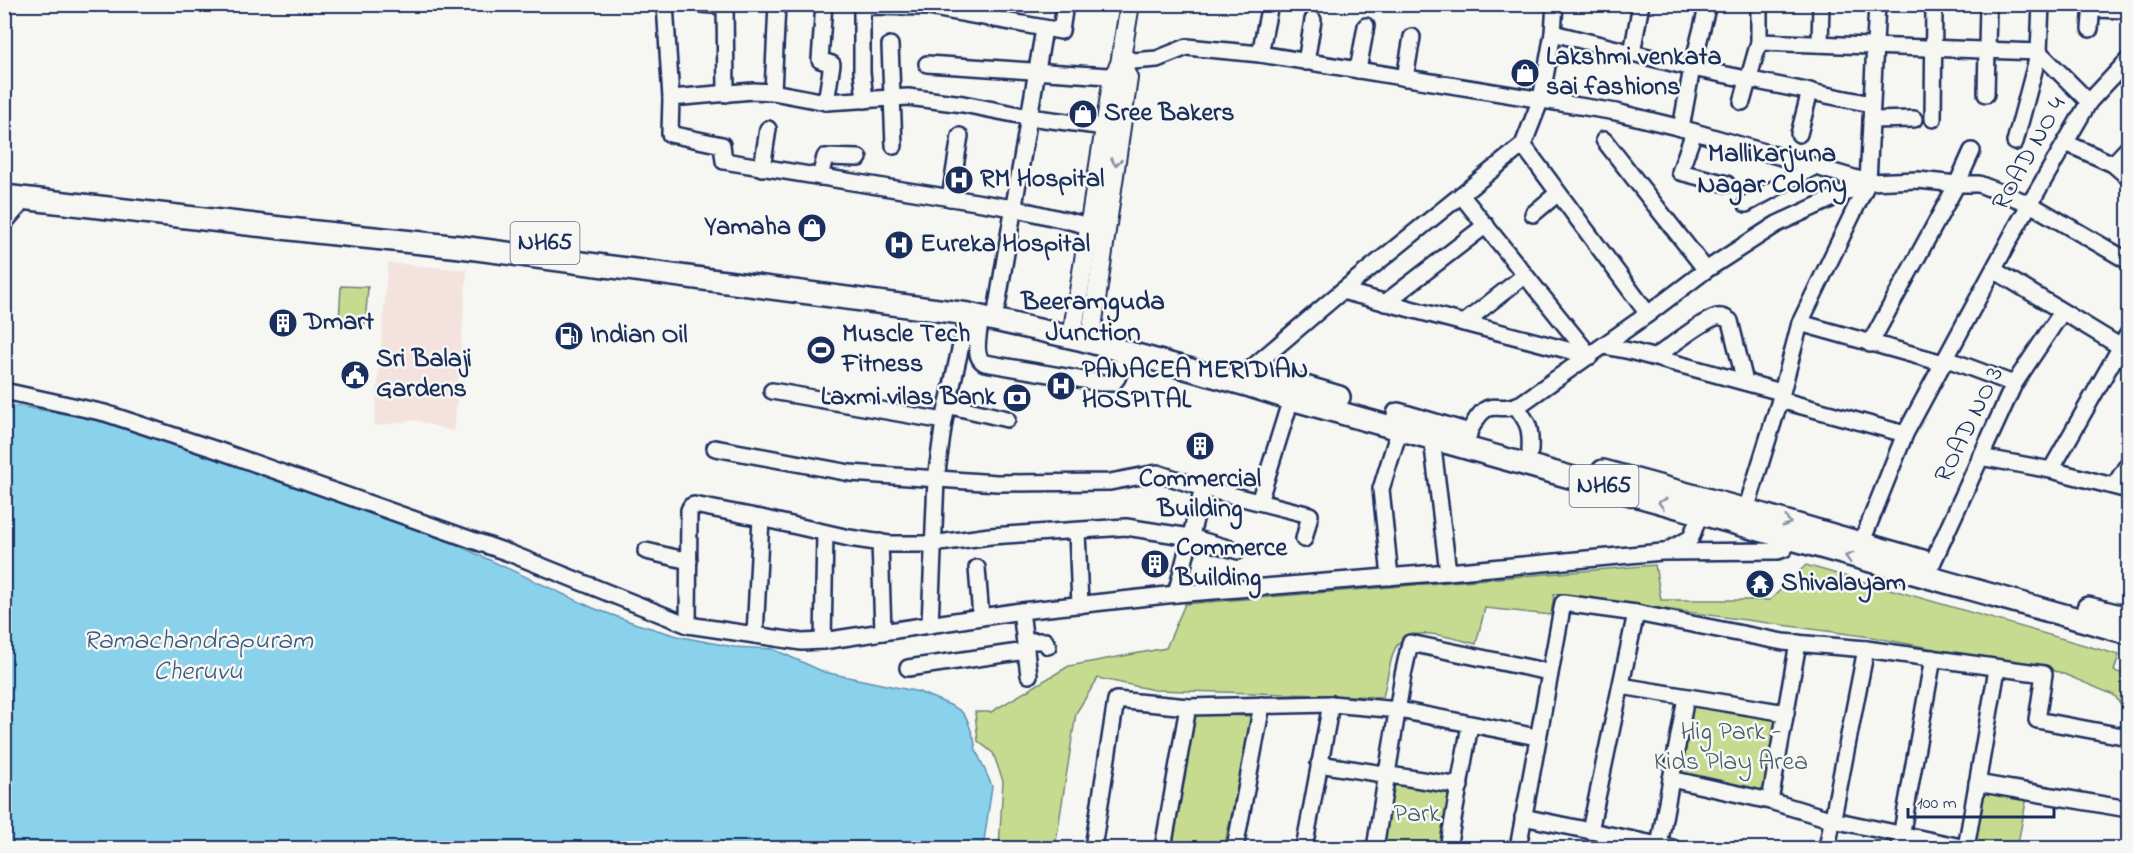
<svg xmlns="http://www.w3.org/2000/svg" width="2133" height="853" font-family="'Indie Flower',sans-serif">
  <rect width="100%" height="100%" fill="#f6f6f2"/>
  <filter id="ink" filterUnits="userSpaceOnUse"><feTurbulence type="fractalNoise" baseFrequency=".0167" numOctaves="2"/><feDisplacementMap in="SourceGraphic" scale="12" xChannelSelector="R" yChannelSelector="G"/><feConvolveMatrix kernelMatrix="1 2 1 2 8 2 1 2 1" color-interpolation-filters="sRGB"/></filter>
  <g filter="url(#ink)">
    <path fill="#f4e2de" d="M 388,263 L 467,270 L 454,432 L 416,420 L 374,426 Z"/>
    <g fill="#c6db90" stroke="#708577" stroke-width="1.5">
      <path d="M 341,286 L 368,287 L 365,324 L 339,323 Z"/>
      <path d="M 1655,565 L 1661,600 L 1770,600 L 1806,565 L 2119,655 L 2114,671 L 2128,675 L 2128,726 L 2121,724 L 2123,707 L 2114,695 L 2059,672 L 1871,637 L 1554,594 L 1551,615 L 1485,608 L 1476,644 C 1455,639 1411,622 1396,647 C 1390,657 1386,685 1383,697 L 1154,690 L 1098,678 L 1076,713 L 1055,848 L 999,848 L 1003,781 L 993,753 L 978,741 L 975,712 L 991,712 L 1069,666 L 1166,648 L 1185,604 Z"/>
      <path d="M 1689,703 L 1780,717 L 1766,794 L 1676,775 Z"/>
      <path d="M 1191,714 L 1253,716 L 1224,848 L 1169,848 Z"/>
      <path d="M 1393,782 L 1452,790 L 1440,848 L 1381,848 Z"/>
      <path d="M 1982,788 L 2027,797 L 2017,848 L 1994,848 L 1970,844 Z"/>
    </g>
    <path fill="#8ad2eb" stroke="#5e91b3" stroke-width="1.5" d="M 5,404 L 77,416 L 123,427 L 308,490 L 453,543 L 593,608 L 637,624 L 681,637 L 734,647 L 773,649 L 824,672 L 919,692 L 950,705 L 961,711 L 967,719 L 974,739 L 976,750 L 992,786 L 983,848 L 5,848 Z"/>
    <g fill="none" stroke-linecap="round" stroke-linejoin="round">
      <g stroke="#1b2f5e" stroke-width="20">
        <g id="minor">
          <path d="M 665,4 L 671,98 L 670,134 L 722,145 L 724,161 L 1013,208 L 1090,226"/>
          <path d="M 700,4 L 725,6"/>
          <path d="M 725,4 L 726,94"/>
          <path d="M 824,4 L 820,60 L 832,64 L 826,102"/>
          <path d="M 2091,9 L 2128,10"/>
          <path d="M 2090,29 L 2092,4"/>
          <path d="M 1553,33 L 1692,68 L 1871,104"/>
          <path d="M 1759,42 L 2039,52 L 2089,102"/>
          <path d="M 1820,44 L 1821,4"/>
          <path d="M 890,45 L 894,146"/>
          <path d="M 1632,53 L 1641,4"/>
          <path d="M 1260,54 L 1270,4"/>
          <path d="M 1121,55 L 1133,61 L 1157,59 L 1187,47 L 1260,54 L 1616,112 L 1681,128 L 1868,182 L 1918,180 L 1957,184 L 1979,184 L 2030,204 L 2128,261"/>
          <path d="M 1306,62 L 1313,20"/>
          <path d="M 927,64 L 1124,77"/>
          <path d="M 1358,70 L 1366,26"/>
          <path d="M 1405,78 L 1412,37"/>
          <path d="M 773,92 L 777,4"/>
          <path d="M 1986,94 L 1988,4"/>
          <path d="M 671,98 L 753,91 L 773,92 L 826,102 L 908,97 L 963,104 L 1029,117 L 1105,127"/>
          <path d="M 865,100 L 862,72 L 862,6 L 928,7 L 1061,31 L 1065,4"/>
          <path d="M 1742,102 L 1759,42 L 1759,4"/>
          <path d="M 1933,119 L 1934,4"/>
          <path d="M 1871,120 L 1914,119"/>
          <path d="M 1681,128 L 1692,68 L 1708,4"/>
          <path d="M 1694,132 L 1680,172 L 1727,184"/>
          <path d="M 1799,134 L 1810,91"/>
          <path d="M 1604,140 L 1706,270"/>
          <path d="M 2015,142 L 2039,52 L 2041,4"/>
          <path d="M 2066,143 L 2113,164 L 2128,177"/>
          <path d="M 1523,145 L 1648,314"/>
          <path d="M 2113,164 L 2128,148"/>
          <path d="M 762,168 L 768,129"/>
          <path d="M 820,177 L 825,157 L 859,158"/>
          <path d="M 1461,195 L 1590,356"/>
          <path d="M 950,198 L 960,136"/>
          <path d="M 1746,204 L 1814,167"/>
          <path d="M 1533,214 L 1558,193"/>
          <path d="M 4,223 L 26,198"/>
          <path d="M 1994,270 L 2121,347"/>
          <path d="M 1342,291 L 1590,356"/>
          <path d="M 1385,303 L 1486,225"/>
          <path d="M 997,306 L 1044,29"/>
          <path d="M 981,317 C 980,329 971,357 985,363 L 1101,383 L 1113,383 L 1117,378 L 1128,352"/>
          <path d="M 1464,323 L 1525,275"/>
          <path d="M 1800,323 L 1943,363"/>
          <path d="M 1870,344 L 1957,184 L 1972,151"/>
          <path d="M 1604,346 L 1630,351 L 1781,392"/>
          <path d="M 1655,357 C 1669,348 1703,320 1717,317 C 1722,316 1726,318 1730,321 L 1745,382"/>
          <path d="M 1947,359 L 2014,384"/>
          <path d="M 1248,371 L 1342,291 L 1523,145 L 1541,99 L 1553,33 L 1555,4"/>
          <path d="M 4,391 L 105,413 L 220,451 L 509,553 L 688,625 L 802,642 L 823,641 L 1021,611 L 1176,594 L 1448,572 L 1662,552 L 1778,551 L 1784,549 L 1790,540"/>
          <path d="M 772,391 L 944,421"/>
          <path d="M 1780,400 L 1905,434"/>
          <path d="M 947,405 L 1007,419"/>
          <path d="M 1516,406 C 1529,424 1531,428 1530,451"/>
          <path d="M 1468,434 C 1490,390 1493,417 1522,403 L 1648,314 L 1706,270 L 1777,224 L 1868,182"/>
          <path d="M 1432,439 L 1448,572"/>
          <path d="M 715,448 L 850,473 L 997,483 L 1110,482 L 1157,473 L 1203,488 L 1310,515 L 1304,539"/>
          <path d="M 1980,457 L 2051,470 L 2128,490"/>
          <path d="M 2051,470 L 2128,334"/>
          <path d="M 2114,486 L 2128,464"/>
          <path d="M 1259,502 L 1291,399"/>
          <path d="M 1746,510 L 1780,400 L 1800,323 L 1868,182 L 1877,4"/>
          <path d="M 1077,531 L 1080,605"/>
          <path d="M 880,542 L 883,632"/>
          <path d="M 1861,544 L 1905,434 L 2017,226 L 2089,102 L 2128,60"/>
          <path d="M 1670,549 L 1691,538 L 1700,513"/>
          <path d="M 646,551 L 689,561"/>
          <path d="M 1932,564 L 2014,384 L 2062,312"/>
          <path d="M 977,568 L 981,617"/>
          <path d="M 1390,577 L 1381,489 L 1400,428"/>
          <path d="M 1176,594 L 1203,488"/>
          <path d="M 1021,611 L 1029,675"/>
          <path d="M 688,625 L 689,510 L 691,506 L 694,505 L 761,518 L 849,538 L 889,544 L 932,544 L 990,536 L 1126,527 L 1190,537 L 1238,551"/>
          <path d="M 930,625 L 936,479 L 944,421 L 968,314"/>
          <path d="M 755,635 L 761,518"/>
          <path d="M 823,641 L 825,533"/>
          <path d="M 1025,641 L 1045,641 L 1048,646"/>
          <path d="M 908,668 L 1026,651"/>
          <path d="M 1621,686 L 1786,713"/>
          <path d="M 1319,764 L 1460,786"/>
          <path d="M 1671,779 L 1770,801 L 1833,820 L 1966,848"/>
          <path d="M 1977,783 L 2128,809"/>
          <path d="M 1770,801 L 1798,643"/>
          <path d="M 1523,817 L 1673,848"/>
          <path d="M 1590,831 L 1636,613"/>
          <path d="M 1659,846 L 1686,697"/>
          <path d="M 1093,848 L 1116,700 L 1188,707 L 1331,704 L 1399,710 L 1537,737"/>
          <path d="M 1163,848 L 1188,707"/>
          <path d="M 1235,848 L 1262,705"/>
          <path d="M 1304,848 L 1331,704"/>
          <path d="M 1375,848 L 1403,675 L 1410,643 L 1549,672"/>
          <path d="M 1448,848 L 1470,725"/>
          <path d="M 1518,848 L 1563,603 L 1636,613 L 1783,642 L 1866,649 L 2044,674 L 2037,720 L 2128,737"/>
          <path d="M 1827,848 L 1866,649"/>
          <path d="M 1899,848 L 1933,658"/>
          <path d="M 1966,848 L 1997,669"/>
        </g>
      </g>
      <g stroke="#1b2f5e" stroke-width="22">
        <g id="major">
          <path d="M 1074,323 L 1113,77 L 1120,64 L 1130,4"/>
          <path d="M 1092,328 L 1128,78 L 1120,64"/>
        </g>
      </g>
      <g stroke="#1b2f5e" stroke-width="26">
        <g id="highway">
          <path d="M 4,196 L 316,232 L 461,247 L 968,314 L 1079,339 L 1250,386 L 1291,399 L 2128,633"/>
          <path d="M 1254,372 L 1339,397"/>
          <path d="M 1398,414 L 1466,434"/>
          <path d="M 1603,471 L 1746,510 L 1923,561"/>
          <path d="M 2088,608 L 2128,618"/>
        </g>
      </g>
      <use href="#minor" stroke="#f6f6f2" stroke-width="15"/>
      <use href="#major" stroke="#f6f6f2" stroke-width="18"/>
      <use href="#highway" stroke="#f6f6f2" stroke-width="21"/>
    </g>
    <defs><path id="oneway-chevron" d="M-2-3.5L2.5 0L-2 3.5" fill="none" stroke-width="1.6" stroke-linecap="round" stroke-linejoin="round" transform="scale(1.5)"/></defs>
    <g stroke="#8892a8">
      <use href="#oneway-chevron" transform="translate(1116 162) rotate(98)"/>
      <use href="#oneway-chevron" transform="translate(1662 503) rotate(-164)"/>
      <use href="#oneway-chevron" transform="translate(1787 522) rotate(16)"/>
      <use href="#oneway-chevron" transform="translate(1849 557) rotate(-164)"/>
    </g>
  </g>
  <defs>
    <g id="shop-disc" transform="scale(1.5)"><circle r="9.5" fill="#1b2f5e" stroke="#f6f6f2"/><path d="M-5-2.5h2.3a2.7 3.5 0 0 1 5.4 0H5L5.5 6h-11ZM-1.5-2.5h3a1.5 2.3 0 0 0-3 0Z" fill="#fff"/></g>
    <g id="hospital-disc" transform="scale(1.5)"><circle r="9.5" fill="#1b2f5e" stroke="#f6f6f2"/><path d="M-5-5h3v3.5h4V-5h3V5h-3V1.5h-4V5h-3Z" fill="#fff"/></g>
    <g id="building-disc" transform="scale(1.5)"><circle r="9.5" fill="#1b2f5e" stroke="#f6f6f2"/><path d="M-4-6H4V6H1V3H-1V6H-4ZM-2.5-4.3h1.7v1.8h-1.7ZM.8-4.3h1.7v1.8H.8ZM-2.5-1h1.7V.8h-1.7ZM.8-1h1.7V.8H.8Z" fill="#fff"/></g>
    <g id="fuel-disc" transform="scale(1.5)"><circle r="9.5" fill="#1b2f5e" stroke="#f6f6f2"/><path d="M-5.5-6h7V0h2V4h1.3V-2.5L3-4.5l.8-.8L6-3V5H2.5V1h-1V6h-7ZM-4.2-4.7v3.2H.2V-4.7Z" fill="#fff"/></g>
    <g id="stadium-disc" transform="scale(1.5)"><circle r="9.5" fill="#1b2f5e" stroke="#f6f6f2"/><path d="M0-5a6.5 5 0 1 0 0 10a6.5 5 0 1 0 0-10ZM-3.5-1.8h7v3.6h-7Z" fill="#fff"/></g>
    <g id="civic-disc" transform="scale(1.5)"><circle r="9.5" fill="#1b2f5e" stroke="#f6f6f2"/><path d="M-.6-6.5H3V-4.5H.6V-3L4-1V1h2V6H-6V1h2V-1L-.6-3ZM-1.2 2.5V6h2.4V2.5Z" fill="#fff"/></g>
    <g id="bank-disc" transform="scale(1.5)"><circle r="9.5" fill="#1b2f5e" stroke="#f6f6f2"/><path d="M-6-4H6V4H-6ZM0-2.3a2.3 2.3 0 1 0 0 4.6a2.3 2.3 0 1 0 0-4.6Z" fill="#fff"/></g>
    <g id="temple-disc" transform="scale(1.5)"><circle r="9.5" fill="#1b2f5e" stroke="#f6f6f2"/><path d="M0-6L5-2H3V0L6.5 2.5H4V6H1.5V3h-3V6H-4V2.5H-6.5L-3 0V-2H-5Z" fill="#fff"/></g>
  </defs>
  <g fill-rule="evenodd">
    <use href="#shop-disc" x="1525" y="73"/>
    <use href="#shop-disc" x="1083" y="114"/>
    <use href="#hospital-disc" x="959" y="180"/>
    <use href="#shop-disc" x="812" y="228"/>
    <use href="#hospital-disc" x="899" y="245"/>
    <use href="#building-disc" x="283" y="323"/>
    <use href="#fuel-disc" x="569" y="336"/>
    <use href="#stadium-disc" x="821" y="350"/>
    <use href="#civic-disc" x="355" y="375"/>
    <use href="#hospital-disc" x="1061" y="386"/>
    <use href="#bank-disc" x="1017" y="398"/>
    <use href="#building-disc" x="1200" y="446"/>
    <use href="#building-disc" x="1155" y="564"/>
    <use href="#temple-disc" x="1760" y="584"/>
  </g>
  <g text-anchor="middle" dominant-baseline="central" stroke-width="5" stroke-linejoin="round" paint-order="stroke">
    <g fill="#f6f6f2" stroke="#5d6b8a" stroke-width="1.5">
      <rect x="510.5" y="222" width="69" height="42" rx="4.5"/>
      <rect x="1569.5" y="465" width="69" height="42" rx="4.5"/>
    </g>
    <g font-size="24" font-weight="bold" fill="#1b2f5e">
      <text x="545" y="243">NH65</text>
      <text x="1604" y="486">NH65</text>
    </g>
    <g font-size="26" font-weight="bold" fill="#1b2f5e" stroke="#f6f6f2" text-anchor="start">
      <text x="1546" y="58">Lakshmi venkata<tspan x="1546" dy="30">sai fashions</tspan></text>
      <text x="1104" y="114">Sree Bakers</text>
      <text x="980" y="180">RM Hospital</text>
      <text x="791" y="228" text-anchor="end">Yamaha</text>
      <text x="920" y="245">Eureka Hospital</text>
      <text x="304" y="323">Dmart</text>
      <text x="842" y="335">Muscle Tech<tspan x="842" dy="30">Fitness</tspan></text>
      <text x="590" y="336">Indian Oil</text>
      <text x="376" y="360">Sri Balaji<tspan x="376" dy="30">Gardens</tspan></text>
      <text x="1082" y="371">PANACEA MERIDIAN<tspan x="1082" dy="30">HOSPITAL</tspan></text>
      <text x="996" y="398" text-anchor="end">Laxmi vilas Bank</text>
      <text x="1200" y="480" text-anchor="middle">Commercial<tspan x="1200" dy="30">Building</tspan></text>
      <text x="1176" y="549">Commerce<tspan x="1176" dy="30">Building</tspan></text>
      <text x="1781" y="584">Shivalayam</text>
    </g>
    <g font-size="26" fill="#1b2f5e" stroke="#f6f6f2">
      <text transform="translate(2030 154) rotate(-61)">ROAD NO 4</text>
      <text transform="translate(1970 425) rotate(-64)">ROAD NO 3</text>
    </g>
    <g font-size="26" fill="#465a6a" stroke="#f6f6f2">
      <text x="1731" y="733">Hig Park -<tspan x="1731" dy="30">Kids Play Area</tspan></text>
      <text x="1417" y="815">Park</text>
    </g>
    <g font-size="27" font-weight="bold" fill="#1b2f5e" stroke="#f6f6f2">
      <text x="1772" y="154">Mallikarjuna<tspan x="1772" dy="31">Nagar Colony</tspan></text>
      <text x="1093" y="302">Beeramguda<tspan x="1093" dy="31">Junction</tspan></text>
    </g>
    <g font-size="27" font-style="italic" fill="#375881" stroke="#f6f6f2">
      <text x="198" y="641">Ramachandrapuram<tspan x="198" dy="31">Cheruvu</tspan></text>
    </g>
  </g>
  <rect width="2133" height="853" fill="none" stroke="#f6f6f2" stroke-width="24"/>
  <rect x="12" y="12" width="2109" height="829" fill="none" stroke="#1b2f5e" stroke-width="2" filter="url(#ink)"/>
  <path d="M1908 808v9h146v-9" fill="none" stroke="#1b2f5e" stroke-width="3"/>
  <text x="1917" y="808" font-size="18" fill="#1b2f5e" stroke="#f6f6f2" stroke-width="4.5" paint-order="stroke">100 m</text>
</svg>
